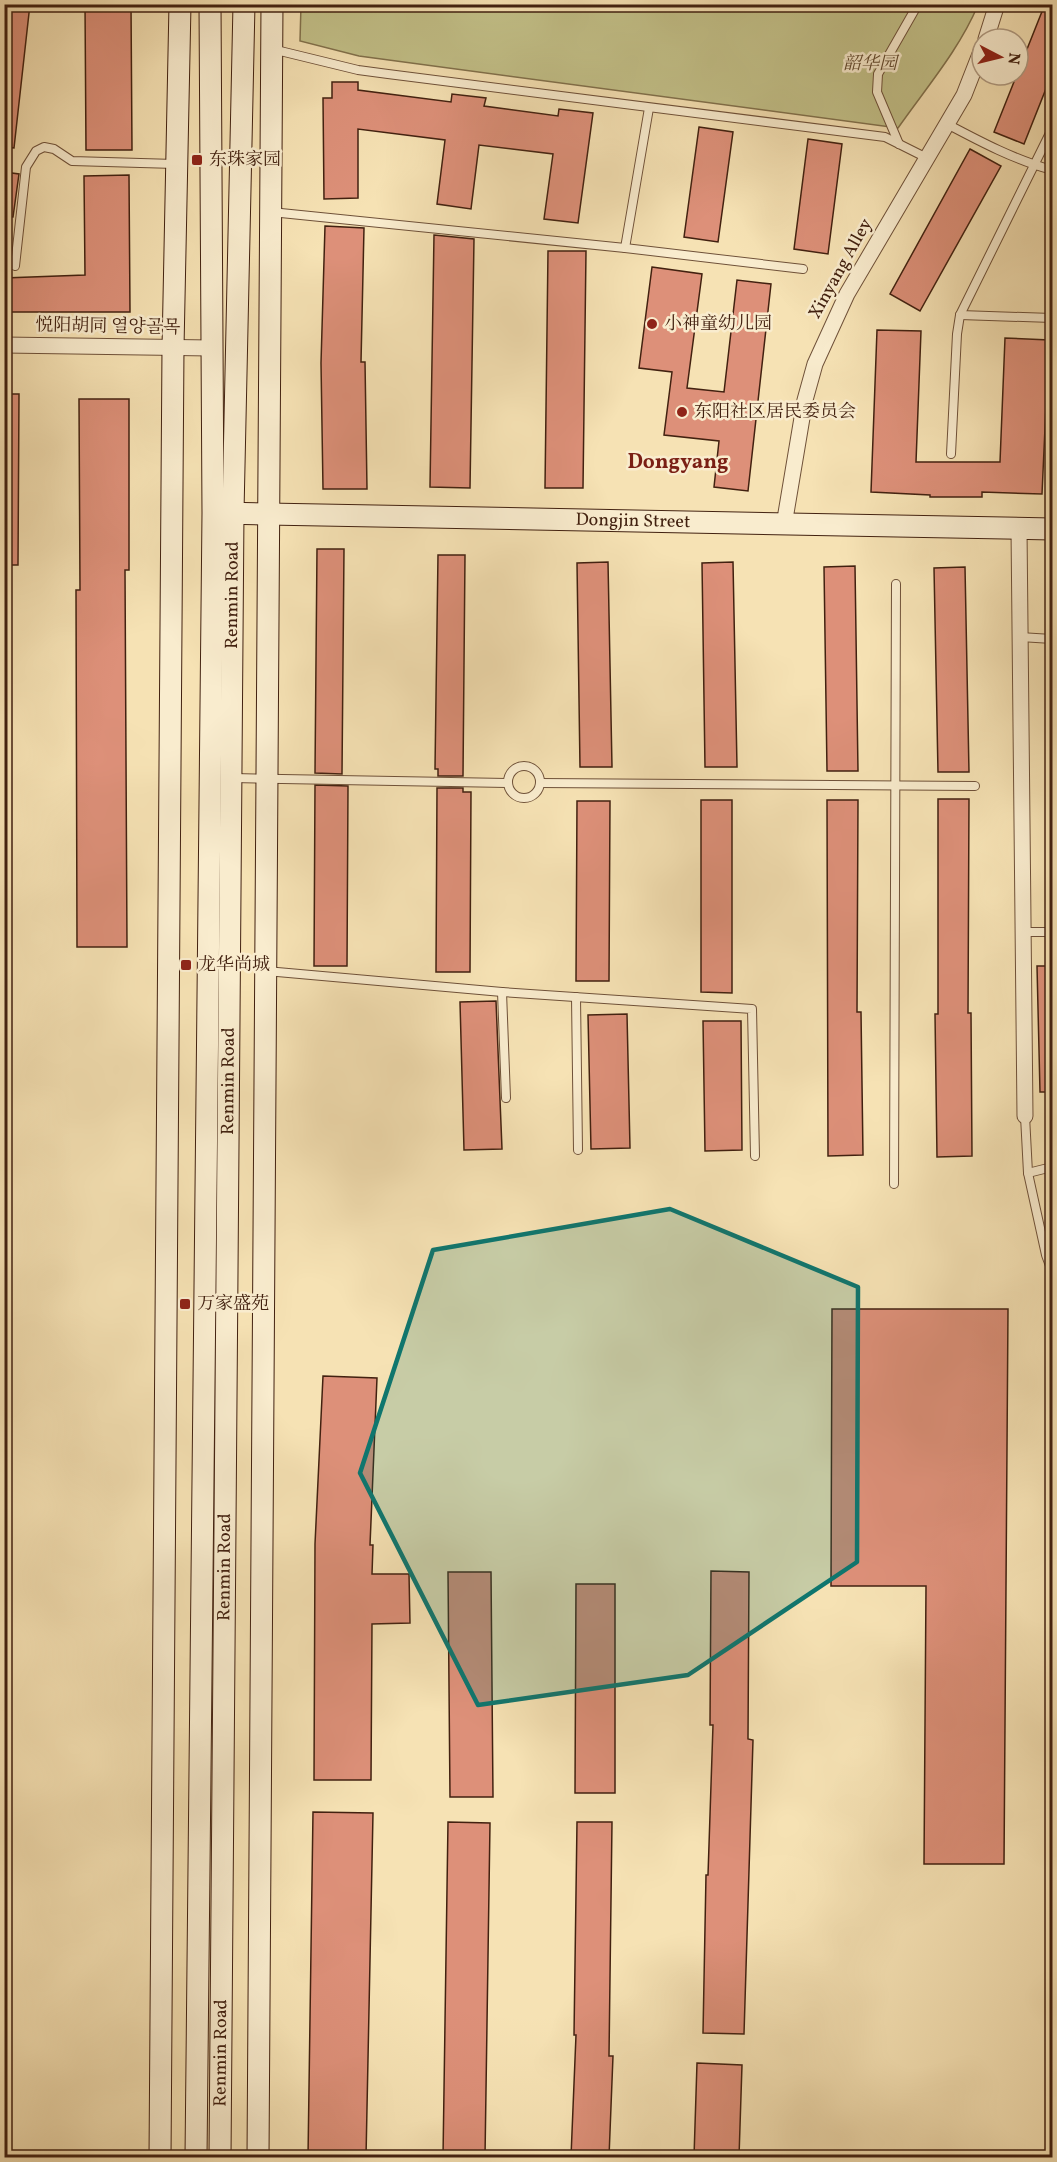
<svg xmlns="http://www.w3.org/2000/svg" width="1057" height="2162" font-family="Vollkorn,'Noto Serif SC','Noto Serif KR',serif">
  <rect width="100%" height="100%" fill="#f6e2b4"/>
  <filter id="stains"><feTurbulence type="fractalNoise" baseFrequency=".00333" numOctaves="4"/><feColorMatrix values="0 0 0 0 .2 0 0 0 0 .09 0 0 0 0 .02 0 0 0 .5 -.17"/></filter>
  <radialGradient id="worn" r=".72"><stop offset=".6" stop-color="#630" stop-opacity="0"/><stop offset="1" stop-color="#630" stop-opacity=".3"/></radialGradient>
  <path fill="#c3c189" stroke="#82714c" stroke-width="1.5" d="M 301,5 L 978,5 C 959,50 926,88 898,128 L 359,56 L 300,41 Z"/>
  <g fill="#dd9079" stroke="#422110" stroke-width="1.5">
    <path d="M 4,4 L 30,4 L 14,148 L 4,147 Z"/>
    <path d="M 85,4 L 131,4 L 132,150 L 86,150 Z"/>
    <path d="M 1045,4 L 1053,4 L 1053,71 L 1024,144 L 994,132 Z"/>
    <path d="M 332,82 L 358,82 L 358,90 L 451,102 L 452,94 L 486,98 L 484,106 L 558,116 L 559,109 L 593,113 L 578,223 L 544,219 L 553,154 L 479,145 L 471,209 L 437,204 L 445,140 L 358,129 L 358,198 L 324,199 L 323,98 L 332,98 Z"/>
    <path d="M 699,127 L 733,132 L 718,242 L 684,237 Z"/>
    <path d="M 808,139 L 842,144 L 828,254 L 794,249 Z"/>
    <path d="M 970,149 L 1001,166 L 920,311 L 890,294 Z"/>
    <path d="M 4,172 L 19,174 L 13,217 L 4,216 Z"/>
    <path d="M 129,175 L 130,312 L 4,312 L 4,278 L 85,275 L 84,176 Z"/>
    <path d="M 325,226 L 364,228 L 361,362 L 365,362 L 367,489 L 323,489 L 321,363 Z"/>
    <path d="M 434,235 L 474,239 L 470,488 L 430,487 Z"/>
    <path d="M 548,251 L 586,251 L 583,488 L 545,488 Z"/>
    <path d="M 652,267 L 702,274 L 687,388 L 724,392 L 737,280 L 771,284 L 748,491 L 714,487 L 719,441 L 664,435 L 672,372 L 639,368 Z"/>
    <path d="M 877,330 L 921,331 L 916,462 L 1000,462 L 1005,338 L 1049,340 L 1042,494 L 982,492 L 982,497 L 930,497 L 930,495 L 871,492 Z"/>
    <path d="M 4,394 L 19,394 L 18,565 L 4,565 Z"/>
    <path d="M 79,399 L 129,399 L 129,570 L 125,570 L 127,947 L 77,947 L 76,590 L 80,590 Z"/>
    <path d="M 317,549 L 344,549 L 342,774 L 315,773 Z"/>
    <path d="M 438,555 L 465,555 L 463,776 L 438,776 L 438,769 L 435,769 Z"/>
    <path d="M 608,562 L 612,767 L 580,767 L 577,563 Z"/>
    <path d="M 733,562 L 737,767 L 705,767 L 702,563 Z"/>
    <path d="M 855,566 L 858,771 L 827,771 L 824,567 Z"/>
    <path d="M 965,567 L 969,772 L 938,772 L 934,568 Z"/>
    <path d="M 315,785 L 348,786 L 347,966 L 314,966 Z"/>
    <path d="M 437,788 L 463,788 L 463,792 L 471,792 L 470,972 L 436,972 Z"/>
    <path d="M 938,799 L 969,799 L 968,1013 L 971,1013 L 972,1156 L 937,1157 L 935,1014 L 938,1014 Z"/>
    <path d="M 701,800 L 732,800 L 732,993 L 701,992 Z"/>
    <path d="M 827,800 L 858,800 L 857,1012 L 861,1012 L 863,1155 L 828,1156 Z"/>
    <path d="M 577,801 L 610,801 L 609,981 L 576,981 Z"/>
    <path d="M 1037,966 L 1053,966 L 1053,1092 L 1040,1092 Z"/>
    <path d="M 496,1001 L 502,1149 L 464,1150 L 460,1002 Z"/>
    <path d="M 627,1014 L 630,1148 L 591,1149 L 588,1015 Z"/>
    <path d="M 703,1021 L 741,1021 L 742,1150 L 705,1151 Z"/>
    <path d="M 832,1309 L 1008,1309 L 1004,1864 L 924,1864 L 926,1586 L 831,1586 Z"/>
    <path d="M 323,1376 L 377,1378 L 370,1545 L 373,1545 L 372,1574 L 409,1574 L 410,1623 L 372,1624 L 371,1780 L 314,1780 L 315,1544 Z"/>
    <path d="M 711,1571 L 749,1572 L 748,1739 L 753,1740 L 744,2034 L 703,2033 L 706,1875 L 708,1875 L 713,1725 L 710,1725 Z"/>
    <path d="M 448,1572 L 491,1572 L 493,1797 L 450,1797 Z"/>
    <path d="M 576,1584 L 615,1584 L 615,1793 L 575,1793 Z"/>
    <path d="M 313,1812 L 373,1813 L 366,2157 L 308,2157 Z"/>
    <path d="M 448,1822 L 490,1823 L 485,2157 L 443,2157 Z"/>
    <path d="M 577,1822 L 612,1822 L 609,2056 L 613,2056 L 609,2157 L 571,2157 L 576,2035 L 574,2035 Z"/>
    <path d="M 697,2063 L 742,2065 L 739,2157 L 694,2157 Z"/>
  </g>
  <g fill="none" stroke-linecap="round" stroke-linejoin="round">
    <g stroke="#6f5139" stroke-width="10">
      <g id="lane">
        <path d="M 272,49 L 358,70 L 388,74 L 885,137 L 927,158"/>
        <path d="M 947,124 C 981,142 1015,160 1052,170"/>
        <path d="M 899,144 L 877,92 L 878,74 L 918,4"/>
        <path d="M 271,212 L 625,248 L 803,269"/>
        <path d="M 625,248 L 649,108"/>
        <path d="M 15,266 L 26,167 L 36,151 L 44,147 L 54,149 L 72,161 L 175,164"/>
        <path d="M 960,315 L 1052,318"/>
        <path d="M 951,454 L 957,334 L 960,315 L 1052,129"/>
        <path d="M 1020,637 L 1052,639"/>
        <circle cx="524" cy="782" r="16"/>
        <path d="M 233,778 L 507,783"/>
        <path d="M 540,783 L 975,786"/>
        <path d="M 1023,932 L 1052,932"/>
        <path d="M 266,971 L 502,992 L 752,1009 L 755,1156"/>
        <path d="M 502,992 L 506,1098"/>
        <path d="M 576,997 L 578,1150"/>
        <path d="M 1025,1116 L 1028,1173 L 1046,1255 L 1052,1271"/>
        <path d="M 1028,1173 L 1052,1167"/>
        <path d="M 894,1184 L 896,584"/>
      </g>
    </g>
    <g stroke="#6f5139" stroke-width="17">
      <g id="street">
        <path d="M 986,39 L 997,4"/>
        <path d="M 4,345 L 211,348"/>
        <path d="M 784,525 L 805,400 L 815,364 L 847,294 L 964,95 L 982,49"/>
        <path d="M 1019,529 L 1025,1116"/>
      </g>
    </g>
    <g stroke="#422110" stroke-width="23">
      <g id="secondary">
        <path id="s1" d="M 219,513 L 1052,529"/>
        <path d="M 160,2158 L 173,348 L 180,4"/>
        <path d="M 196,2158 L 213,513 L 210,4"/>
        <path id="s2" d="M 220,2158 L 233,512 L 244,4"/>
        <path d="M 258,2158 L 272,4"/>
      </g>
    </g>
    <use href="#lane" stroke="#f9ecce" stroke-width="8"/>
    <use href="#street" stroke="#f9ecce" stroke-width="15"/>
    <use href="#secondary" stroke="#f9ecce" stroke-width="21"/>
  </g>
  <path fill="#0f766e" fill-opacity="0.2" stroke="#0f766e" stroke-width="4.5" stroke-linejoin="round" d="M 670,1209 L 858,1287 L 857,1562 L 688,1675 L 478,1705 L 360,1473 L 433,1250 Z"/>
  <g fill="#8f2418" stroke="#f9ecce" stroke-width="2">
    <rect x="191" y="154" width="12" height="12" rx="3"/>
    <circle cx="652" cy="324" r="6"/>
    <circle cx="682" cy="412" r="6"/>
    <rect x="180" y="959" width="12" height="12" rx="3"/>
    <rect x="179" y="1298" width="12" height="12" rx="3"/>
  </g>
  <g text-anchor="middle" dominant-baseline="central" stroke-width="5" stroke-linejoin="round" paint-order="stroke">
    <g font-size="18" font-style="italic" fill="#62492e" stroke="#f9ecce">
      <text x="870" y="64">韶华园</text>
    </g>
    <g font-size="18" fill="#422110" stroke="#f9ecce" text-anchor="start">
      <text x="209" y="160">东珠家园</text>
      <text x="664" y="324">小神童幼儿园</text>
      <text x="694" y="412">东阳社区居民委员会</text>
      <text x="198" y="965">龙华尚城</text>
      <text x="197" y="1304">万家盛苑</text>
    </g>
    <g font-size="18" fill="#422110" stroke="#f9ecce">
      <text transform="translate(841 269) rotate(-61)">Xinyang Alley</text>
      <text transform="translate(108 327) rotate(1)">悦阳胡同 열양골목</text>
      <text stroke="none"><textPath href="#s1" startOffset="414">Dongjin Street</textPath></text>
      <text stroke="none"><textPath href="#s2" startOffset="1563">Renmin Road</textPath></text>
      <text stroke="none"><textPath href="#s2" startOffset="1077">Renmin Road</textPath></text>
      <text stroke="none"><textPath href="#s2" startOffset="591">Renmin Road</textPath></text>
      <text stroke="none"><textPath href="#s2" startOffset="105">Renmin Road</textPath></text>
    </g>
    <g font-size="21" font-weight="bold" fill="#7a1f14" stroke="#f9ecce">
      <text x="678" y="462">Dongyang</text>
    </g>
  </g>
  <rect width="1057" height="2162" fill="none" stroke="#f6e2b4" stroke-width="24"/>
  <rect x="6" y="6" width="1045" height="2150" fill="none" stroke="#422110" stroke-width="3"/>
  <rect x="12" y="12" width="1033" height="2138" fill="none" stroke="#422110" stroke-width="1.5"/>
  <g transform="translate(1000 57) rotate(97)"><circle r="28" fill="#f9ecce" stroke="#b09b82" stroke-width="1.5"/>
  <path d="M0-4.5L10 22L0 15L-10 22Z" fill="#8f2418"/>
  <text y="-9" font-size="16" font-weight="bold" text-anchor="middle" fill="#422110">N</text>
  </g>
  <rect width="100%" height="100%" filter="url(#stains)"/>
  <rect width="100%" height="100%" fill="url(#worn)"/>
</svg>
